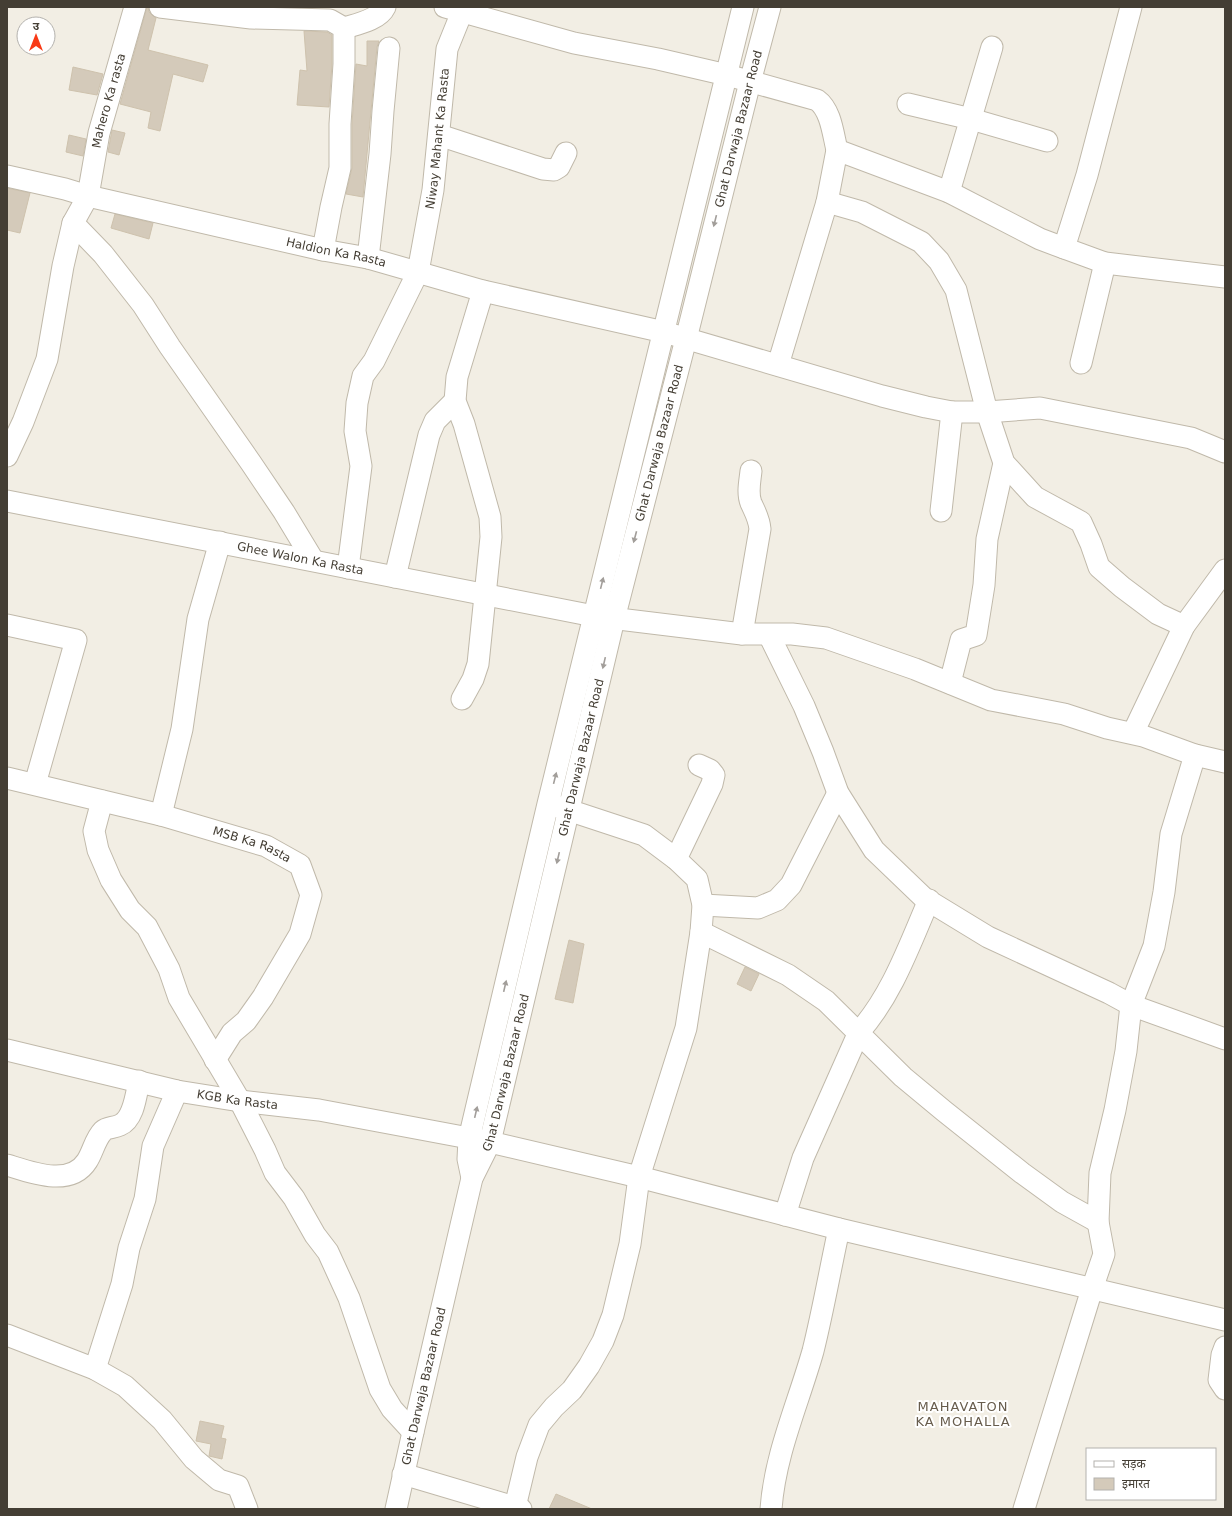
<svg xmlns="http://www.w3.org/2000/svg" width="1232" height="1516" font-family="'DejaVu Sans','Noto Sans Devanagari',sans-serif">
  <rect width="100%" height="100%" fill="#f2eee4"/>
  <g fill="#d4caba" stroke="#cec2ad">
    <path d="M 147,7 L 148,7 L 149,12 L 153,16 L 156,18 L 148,50 L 208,65 L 203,82 L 173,74 L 160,131 L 148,128 L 151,112 L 120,104 Z"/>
    <path d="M 304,31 L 327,32 L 332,35 L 332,64 L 329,107 L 297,105 L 300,70 L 307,71 Z"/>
    <path d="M 367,41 L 379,41 L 377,47 L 363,197 L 346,194 L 352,168 L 352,124 L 356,64 L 367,66 Z"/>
    <path d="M 73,67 L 103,74 L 97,95 L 69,90 Z"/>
    <path d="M 112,130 L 125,133 L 119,155 L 108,152 Z"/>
    <path d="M 69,135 L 86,139 L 83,156 L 66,152 Z"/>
    <path d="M 7,188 L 30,193 L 20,233 L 7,230 Z"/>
    <path d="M 115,214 L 153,223 L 149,239 L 111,228 Z"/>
    <path d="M 569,940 L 584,944 L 573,1003 L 555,999 Z"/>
    <path d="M 745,967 L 759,974 L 751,991 L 737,984 Z"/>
    <path d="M 200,1421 L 224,1426 L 221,1438 L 226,1439 L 222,1459 L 209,1456 L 211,1444 L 196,1441 Z"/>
    <path d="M 556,1494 L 592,1509 L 549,1509 Z"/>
  </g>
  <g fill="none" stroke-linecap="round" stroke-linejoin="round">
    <g stroke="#c0b9aa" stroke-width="23">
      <g id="minor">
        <path d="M 160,7 L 251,18 L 330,20 L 344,28 L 344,64 L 340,124 L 340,168 L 331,207 L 323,250"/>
        <path d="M 445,7 L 574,43 L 658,59 L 727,75 L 817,100 C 831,110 833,134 837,150"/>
        <path d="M 1131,7 L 1087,175 L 1064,248 L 1105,263 L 1225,277"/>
        <path d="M 344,28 C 357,24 379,20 385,7"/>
        <path d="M 908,104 L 971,119 L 1047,141"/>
        <path d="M 439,135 L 543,169 L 554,170 L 559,167 L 566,153"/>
        <path id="s1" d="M 7,176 L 65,189 L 88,196 L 323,250 L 368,258 L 483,291 L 664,332 L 882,396 L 926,407 L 952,412 L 987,412 L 1040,408 L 1191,438 L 1225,452"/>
        <path d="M 949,192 L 992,47"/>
        <path d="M 827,202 L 862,212 L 921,242 L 939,261 L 956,290 L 987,412 L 1004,463 L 1035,497 L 1081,522 L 1091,544 L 1099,567 L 1122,587 L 1158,614 L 1184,626"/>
        <path d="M 73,223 L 103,254 L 143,305 L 170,347 L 251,463 L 284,512 L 313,560"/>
        <path d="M 368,258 L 380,154 L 383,111 L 389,48"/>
        <path d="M 1081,363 L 1105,263"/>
        <path d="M 778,365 L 827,202 L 837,150 L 949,192 L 1040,239 L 1064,248"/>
        <path id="s2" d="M 7,456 L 23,422 L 47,359 L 63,266 L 73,223 L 88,196 L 99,133 L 135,7"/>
        <path id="s3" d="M 7,501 L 594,616 L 742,634 L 792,634 L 826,638 L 915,669 L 991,700 L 1064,714 L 1107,728 L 1143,736 L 1195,755 L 1225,762"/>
        <path d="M 941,511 L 952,412"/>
        <path id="s4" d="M 348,568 L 361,466 L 355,431 L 357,403 L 363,376 L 374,361 L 418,272 L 433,190 L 447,49 L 464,7"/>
        <path d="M 395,577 L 429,435 L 435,421 L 455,401"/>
        <path d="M 7,625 L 76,640 L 35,784"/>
        <path d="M 742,634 L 760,529 C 759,518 755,512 751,503 C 747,493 750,481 751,471"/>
        <path d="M 769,635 L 804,706 L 823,752 L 838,793 L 874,850 L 924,898 L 988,937 L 1109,993 L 1131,1005 L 1225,1039"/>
        <path d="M 950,683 L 961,640 L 976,635 L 984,585 L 987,539 L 1004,463"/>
        <path d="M 462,699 L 473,679 L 478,664 L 491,537 L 490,517 L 464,424 L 455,401 L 457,377 L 483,291"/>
        <path d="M 1133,733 L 1184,626 L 1225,570"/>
        <path id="s5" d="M 7,778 L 161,815 L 266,846 L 300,865 L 311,895 L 300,934 L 263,997 L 246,1021 L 232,1033 L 215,1060"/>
        <path d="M 102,801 L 94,831 L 98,850 L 111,880 L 130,910 L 147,927 L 169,969 L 179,998 L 240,1101 L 265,1150 L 275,1173 L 294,1198 L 315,1235 L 328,1252 L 349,1298 L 380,1389 L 392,1409 L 413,1432"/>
        <path d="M 161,815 L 182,729 L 198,619 L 220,542"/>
        <path d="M 676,859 L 712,784 L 714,775 L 710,770 L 699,765"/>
        <path d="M 703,905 L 758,908 L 777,900 L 791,885 L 838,793"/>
        <path d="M 701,932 L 788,975 L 826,1001 L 903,1077 L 944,1111 L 1022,1173 L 1062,1202 L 1098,1222"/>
        <path id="s6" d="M 7,1050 L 177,1091 L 240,1101 L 319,1110 L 490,1142 L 639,1177 L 839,1229 L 1225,1320"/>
        <path d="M 7,1165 C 30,1172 70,1188 87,1161 C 93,1152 95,1139 103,1131 C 107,1127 114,1128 120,1125 C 134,1119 136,1095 139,1081"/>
        <path d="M 472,1178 L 468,1159 L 469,1139 L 548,804 L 743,7"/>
        <path d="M 785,1215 L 803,1158 L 859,1032 C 892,995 909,946 929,900"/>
        <path d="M 7,1335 L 95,1369 L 125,1386 L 162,1420 L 194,1459 L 219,1480 L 238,1486 L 247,1509"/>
        <path d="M 1225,1347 L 1222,1355 L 1219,1380 L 1225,1389"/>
        <path d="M 95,1369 L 122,1284 L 129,1248 L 145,1199 L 153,1146 L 177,1091"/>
        <path d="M 403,1474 L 521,1509"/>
        <path d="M 515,1507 L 527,1457 L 539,1425 L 554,1407 L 572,1390 L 589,1366 L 603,1341 L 613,1315 L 630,1244 L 639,1177 L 686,1028 L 701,932 L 703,905 L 697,879 L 676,859 L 644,835 L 556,806"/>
        <path id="s7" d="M 396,1509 L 413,1432 L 472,1178 L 490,1142 L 614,619 L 686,339 L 750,82 L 770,7"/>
        <path d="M 771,1509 C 775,1454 798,1404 813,1351 C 823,1311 830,1270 839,1229"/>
        <path d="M 1024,1509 L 1092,1289 L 1104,1254 L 1098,1222 L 1100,1173 L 1115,1110 L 1126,1051 L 1131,1005 L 1154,946 L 1164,892 L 1171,834 L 1195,755"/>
      </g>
    </g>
    <use href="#minor" stroke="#fff" stroke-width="21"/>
  </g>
  <defs><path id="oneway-solid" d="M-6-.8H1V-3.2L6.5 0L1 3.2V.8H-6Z"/></defs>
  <g fill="#a29e9a">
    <use href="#oneway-solid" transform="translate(715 221) rotate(104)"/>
    <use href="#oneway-solid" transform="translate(635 537) rotate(105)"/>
    <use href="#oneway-solid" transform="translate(602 583) rotate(-76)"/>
    <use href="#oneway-solid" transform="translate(604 663) rotate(103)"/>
    <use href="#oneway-solid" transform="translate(555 778) rotate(-76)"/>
    <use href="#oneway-solid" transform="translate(558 858) rotate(103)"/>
    <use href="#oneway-solid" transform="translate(505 986) rotate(-77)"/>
    <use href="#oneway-solid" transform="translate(476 1112) rotate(-77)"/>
  </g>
  <g text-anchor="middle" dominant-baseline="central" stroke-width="4" stroke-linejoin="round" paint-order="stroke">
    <g font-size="12" fill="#443e34" stroke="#fff">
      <text stroke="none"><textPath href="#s2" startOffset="372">Mahero Ka rasta</textPath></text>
      <text stroke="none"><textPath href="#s7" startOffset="1423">Ghat Darwaja Bazaar Road</textPath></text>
      <text stroke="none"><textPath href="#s4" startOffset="447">Niway Mahant Ka Rasta</textPath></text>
      <text stroke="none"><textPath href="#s1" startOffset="338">Haldion Ka Rasta</textPath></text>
      <text stroke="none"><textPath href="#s7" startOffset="1099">Ghat Darwaja Bazaar Road</textPath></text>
      <text stroke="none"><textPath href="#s3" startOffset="299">Ghee Walon Ka Rasta</textPath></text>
      <text stroke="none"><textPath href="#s7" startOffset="775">Ghat Darwaja Bazaar Road</textPath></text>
      <text stroke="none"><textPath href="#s5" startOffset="254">MSB Ka Rasta</textPath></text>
      <text stroke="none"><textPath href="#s7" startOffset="451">Ghat Darwaja Bazaar Road</textPath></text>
      <text stroke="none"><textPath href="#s6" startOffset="236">KGB Ka Rasta</textPath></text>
      <text stroke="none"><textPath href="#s7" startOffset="126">Ghat Darwaja Bazaar Road</textPath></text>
    </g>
    <g font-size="13" letter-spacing="1" fill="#675c4c" stroke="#fff">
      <text x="963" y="1406">MAHAVATON<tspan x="963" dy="15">KA MOHALLA</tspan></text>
    </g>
  </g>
  <rect width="1232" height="1516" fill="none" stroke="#443e34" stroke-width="16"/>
  <rect x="1086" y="1448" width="130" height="52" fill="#ffffff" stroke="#b4b2ae"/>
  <rect x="1094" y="1461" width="20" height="6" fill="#ffffff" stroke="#b4b2ae"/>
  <text x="1122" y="1468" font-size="12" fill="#443e34">सड़क</text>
  <rect x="1094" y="1478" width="20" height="12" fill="#d4caba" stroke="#b4b2ae"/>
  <text x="1122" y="1488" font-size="12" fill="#443e34">इमारत</text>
  <g transform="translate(36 36)"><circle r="19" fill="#ffffff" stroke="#b4b2ae"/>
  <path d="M0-3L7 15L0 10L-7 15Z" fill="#f83a16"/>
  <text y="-6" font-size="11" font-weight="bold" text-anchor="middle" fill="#443e34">उ</text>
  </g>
</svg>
